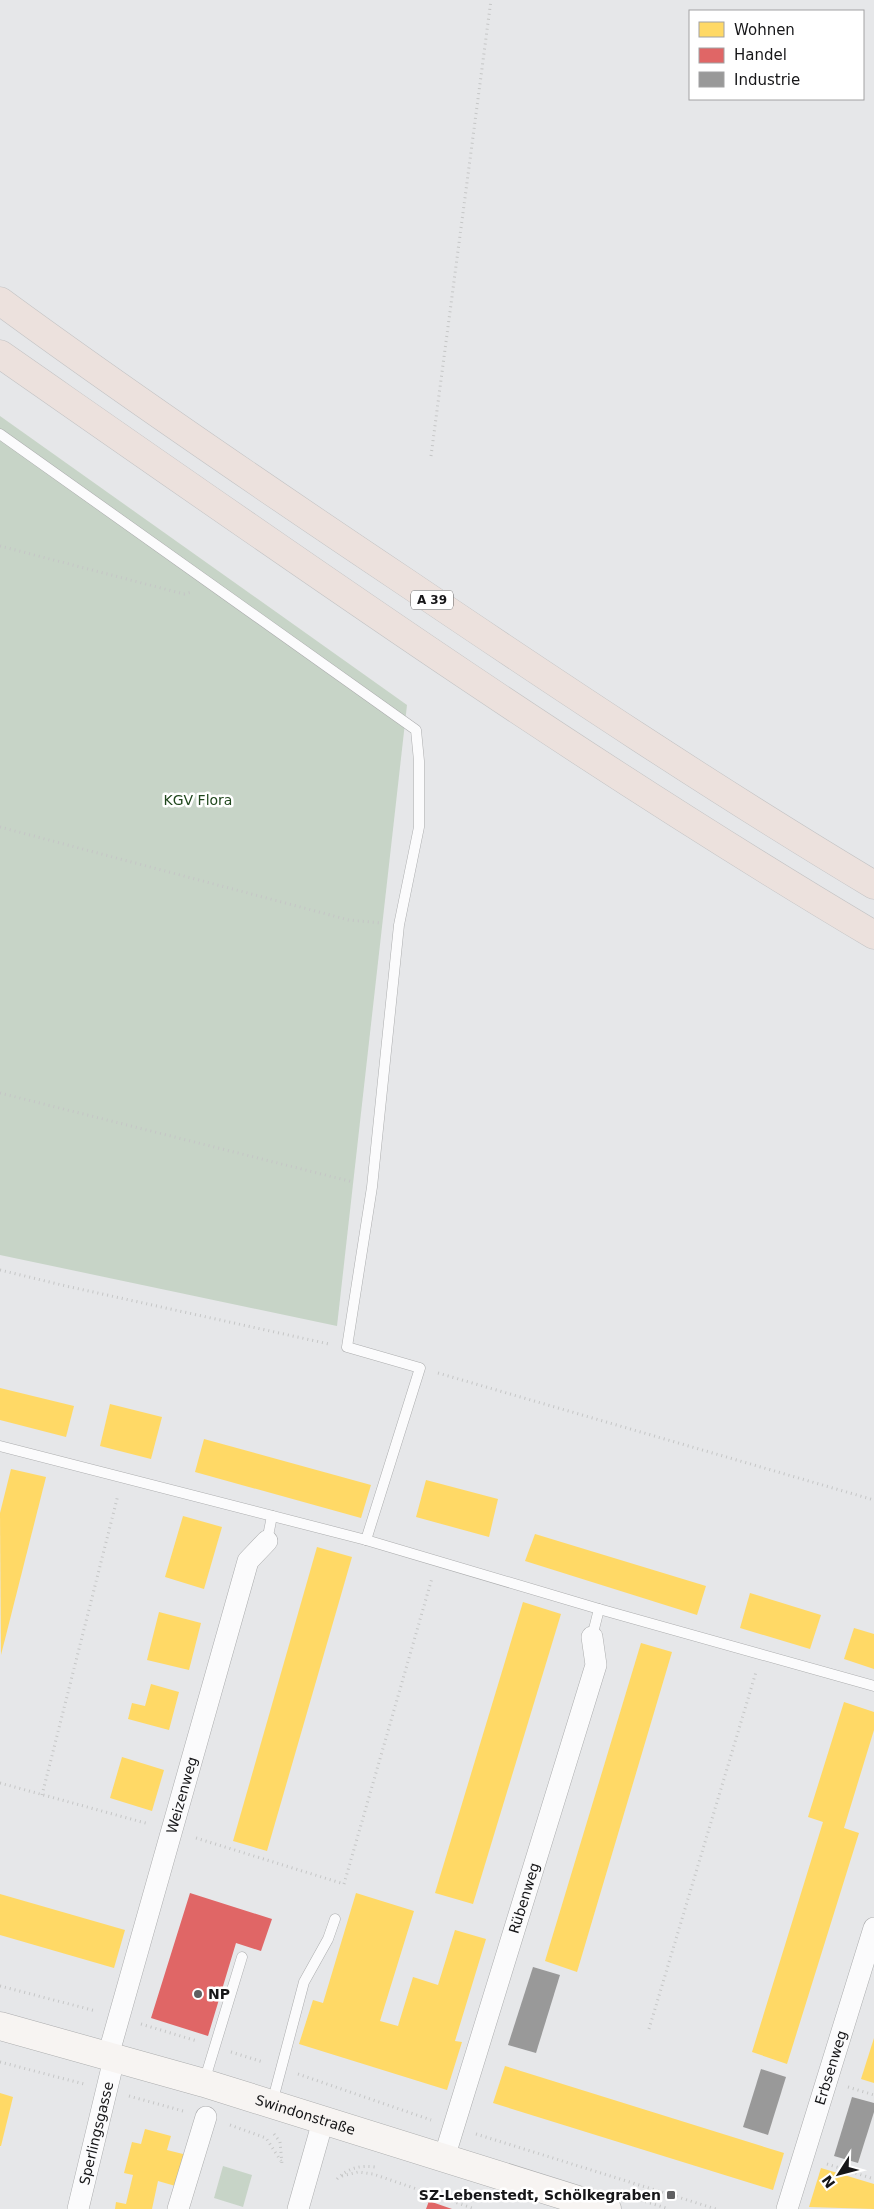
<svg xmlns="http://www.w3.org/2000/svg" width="874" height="2209" font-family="'DejaVu Sans',sans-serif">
  <rect width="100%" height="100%" fill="#e6e7e9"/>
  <g fill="#c7d4c7">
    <path d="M 0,416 L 407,705 L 337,1326 L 0,1255 Z"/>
    <path d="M 223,2166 L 252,2175 L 243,2207 L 214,2198 Z"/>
  </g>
  <g fill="#ffd966">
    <path d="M 0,1388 L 74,1406 L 66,1437 L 0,1420 Z"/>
    <path d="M 110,1404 L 162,1417 L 151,1459 L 100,1446 Z"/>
    <path d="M 204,1439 L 371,1485 L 361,1518 L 195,1472 Z"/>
    <path d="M 11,1469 L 46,1477 L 1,1655 L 0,1513 Z"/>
    <path d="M 426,1480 L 498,1499 L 489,1537 L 416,1517 Z"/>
    <path d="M 183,1516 L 222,1527 L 204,1589 L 165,1577 Z"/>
    <path d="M 535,1534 L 706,1586 L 697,1615 L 525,1561 Z"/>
    <path d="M 317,1547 L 352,1557 L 267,1851 L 233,1841 Z"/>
    <path d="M 750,1593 L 821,1615 L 810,1649 L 740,1628 Z"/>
    <path d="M 523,1602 L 561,1614 L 473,1904 L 435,1893 Z"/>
    <path d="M 159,1612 L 201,1623 L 189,1670 L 147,1660 Z"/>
    <path d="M 854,1628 L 874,1634 L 874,1669 L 844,1659 Z"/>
    <path d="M 641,1643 L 672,1652 L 577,1972 L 545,1961 Z"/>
    <path d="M 151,1684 L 179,1692 L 169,1730 L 128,1719 L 132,1703 L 145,1706 Z"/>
    <path d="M 844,1702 L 874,1712 L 874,1730 L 844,1828 L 859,1833 L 787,2064 L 752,2052 L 823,1822 L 808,1817 Z"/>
    <path d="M 122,1757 L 164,1770 L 152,1811 L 110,1798 Z"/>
    <path d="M 356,1893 L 414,1911 L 380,2021 L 398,2026 L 413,1977 L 438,1985 L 455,1930 L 486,1939 L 455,2041 L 462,2042 L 447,2090 L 299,2044 L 313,2000 L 323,2003 Z"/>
    <path d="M 0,1894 L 125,1930 L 114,1968 L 0,1935 Z"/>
    <path d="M 874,2038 L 874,2083 L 861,2079 Z"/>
    <path d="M 505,2066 L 784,2153 L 773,2190 L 493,2103 Z"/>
    <path d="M 0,2093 L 13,2097 L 1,2146 L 0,2146 Z"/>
    <path d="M 145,2129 L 171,2136 L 167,2150 L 187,2155 L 179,2187 L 158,2181 L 152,2209 L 115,2209 L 116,2202 L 126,2204 L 133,2175 L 124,2173 L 132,2142 L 141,2144 Z"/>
    <path d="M 821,2168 L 874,2184 L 874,2209 L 809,2207 Z"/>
  </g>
  <g fill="#e06666">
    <path d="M 190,1893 L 272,1919 L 261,1951 L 236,1943 L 208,2036 L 151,2018 Z"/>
    <path d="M 429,2201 L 452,2209 L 426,2209 Z"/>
  </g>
  <g fill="#999">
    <path d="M 533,1967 L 560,1975 L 536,2053 L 508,2045 Z"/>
    <path d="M 761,2069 L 786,2077 L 768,2135 L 743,2127 Z"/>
    <path d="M 852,2097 L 874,2103 L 874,2112 L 858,2163 L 834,2156 Z"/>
  </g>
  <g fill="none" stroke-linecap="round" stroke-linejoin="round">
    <g stroke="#acadae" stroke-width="11">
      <g id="lane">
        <path d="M 0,434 L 416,730 L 419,761 L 419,827 L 399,925 L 372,1187 L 347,1347 L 420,1368 L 366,1540"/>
        <path d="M 0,1446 L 366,1540 L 599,1609 L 874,1686"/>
        <path d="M 267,1541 L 272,1516"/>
        <path d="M 592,1637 L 599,1609"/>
        <path d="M 204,2082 L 242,1957"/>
        <path d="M 272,2103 L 304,1982 L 328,1939 L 335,1919"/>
      </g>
    </g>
    <g stroke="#acadae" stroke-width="22">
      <g id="street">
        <path id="s1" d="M 108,2056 L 248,1561 L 267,1541"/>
        <path id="s2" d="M 444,2158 L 596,1665 L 592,1637"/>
        <path id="s3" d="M 78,2209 L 114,2059"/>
        <path d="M 178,2209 L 206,2117"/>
        <path d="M 298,2209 L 323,2121"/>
        <path id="s4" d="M 787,2209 L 874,1928"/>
      </g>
    </g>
    <g stroke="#acadae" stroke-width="29">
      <g id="secondary">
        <path id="s5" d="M 0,2026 L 204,2083 L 607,2209"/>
      </g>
    </g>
    <g stroke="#c3c3c4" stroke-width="29">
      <g id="highway">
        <path d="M 0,301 C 132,398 268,490 404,581 C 558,685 714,789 874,885"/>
        <path d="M 0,354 C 287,554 573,756 874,935"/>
      </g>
    </g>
    <g stroke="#c5c6c6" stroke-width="3" stroke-dasharray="1 4" stroke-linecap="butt">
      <path d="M 431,456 L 491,0"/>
      <path d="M 0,546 L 184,594 L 192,592"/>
      <path d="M 0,827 L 349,920 L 381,923"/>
      <path d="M 0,1093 L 353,1182"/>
      <path d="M 0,1270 L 66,1286 L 329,1344"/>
      <path d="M 438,1373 L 874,1500"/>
      <path d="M 0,1783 L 149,1824"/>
      <path d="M 42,1795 L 118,1495"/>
      <path d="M 196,1838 L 344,1884 L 432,1578"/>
      <path d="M 0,1986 L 96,2011"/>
      <path d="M 141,2024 L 197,2041"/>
      <path d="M 649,2029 L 756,1672"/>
      <path d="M 231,2052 L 263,2062"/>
      <path d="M 0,2062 L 84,2084"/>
      <path d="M 298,2074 L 431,2120"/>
      <path d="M 848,2087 L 874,2095"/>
      <path d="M 129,2096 L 183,2111"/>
      <path d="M 230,2125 L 266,2138 L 281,2161"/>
      <path d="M 274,2134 L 280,2142 L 282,2164"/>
      <path d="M 476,2134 L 716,2209"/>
      <path d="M 827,2164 L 874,2179"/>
      <path d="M 342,2176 L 358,2172 L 373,2174 L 475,2209"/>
      <path d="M 337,2179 C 348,2168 360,2165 375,2167"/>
      <path d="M 631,2197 L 669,2209"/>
    </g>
    <use href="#lane" stroke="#fbfbfc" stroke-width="10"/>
    <use href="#street" stroke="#fbfbfc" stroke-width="21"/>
    <use href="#secondary" stroke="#f7f4f2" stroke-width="28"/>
    <use href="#highway" stroke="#ece1dd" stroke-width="28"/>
  </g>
  <g fill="#5f5f61" stroke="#fff" stroke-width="2">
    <circle cx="198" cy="1994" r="5"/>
    <rect x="666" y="2190" width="10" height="10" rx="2.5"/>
  </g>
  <g text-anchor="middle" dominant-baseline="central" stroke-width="5" stroke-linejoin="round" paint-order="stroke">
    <rect fill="#fff" stroke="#5c5c5d" stroke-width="1" x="411" y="590.5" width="42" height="19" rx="4"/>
    <g font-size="12" font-weight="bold" fill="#161618">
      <text x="432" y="600">A 39</text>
    </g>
    <g font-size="14" fill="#20471d" stroke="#fff">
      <text x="198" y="800">KGV Flora</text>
    </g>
    <g font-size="14" fill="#161618" stroke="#fff">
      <text stroke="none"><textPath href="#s1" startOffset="271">Weizenweg</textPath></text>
      <text stroke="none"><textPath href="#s2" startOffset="272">Rübenweg</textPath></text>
      <text stroke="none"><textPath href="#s4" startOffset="148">Erbsenweg</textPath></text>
      <text stroke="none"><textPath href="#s5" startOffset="318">Swindonstraße</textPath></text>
      <text stroke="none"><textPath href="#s3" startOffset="78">Sperlingsgasse</textPath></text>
    </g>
    <g font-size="14" font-weight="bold" fill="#161618" stroke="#fff" text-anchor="start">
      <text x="208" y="1994">NP</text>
      <text x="661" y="2195" text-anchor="end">SZ-Lebenstedt, Schölkegraben</text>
    </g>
  </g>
  <rect x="689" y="10" width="175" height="90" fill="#ffffff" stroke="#a2a2a3"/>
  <rect x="699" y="22" width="25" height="15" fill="#ffd966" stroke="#a2a2a3"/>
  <text x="734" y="35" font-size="15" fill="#161618">Wohnen</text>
  <rect x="699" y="48" width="25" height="15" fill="#e06666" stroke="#a2a2a3"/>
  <text x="734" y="60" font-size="15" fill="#161618">Handel</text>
  <rect x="699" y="72" width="25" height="15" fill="#999999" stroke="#a2a2a3"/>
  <text x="734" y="85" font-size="15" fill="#161618">Industrie</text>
  <g transform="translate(839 2174) rotate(234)" stroke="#ffffff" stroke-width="4" paint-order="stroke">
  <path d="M0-4L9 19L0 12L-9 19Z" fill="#161618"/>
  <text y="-8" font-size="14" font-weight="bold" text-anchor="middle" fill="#161618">N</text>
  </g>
</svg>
